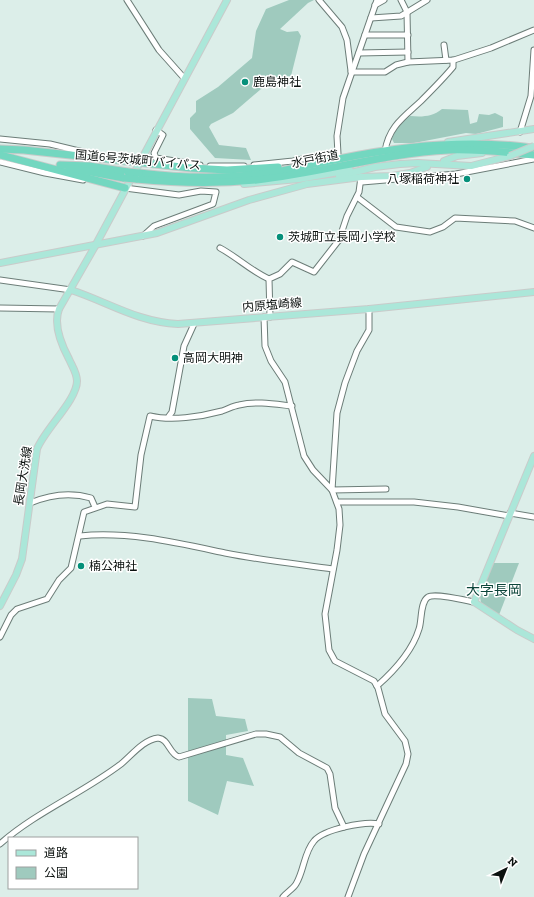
<svg xmlns="http://www.w3.org/2000/svg" width="534" height="897" font-family="'Zilla Slab','Noto Sans JP',serif">
  <rect width="100%" height="100%" fill="#dceee9"/>
  <g fill="#9fcabe">
    <path d="M 289,0 L 314,0 L 308,3 L 280,29 L 287,32 L 298,31 L 301,36 L 291,76 L 274,78 L 233,113 L 211,124 L 209,127 L 219,145 L 246,148 L 251,160 L 215,158 L 190,129 L 190,118 L 196,112 L 196,101 L 218,87 L 252,58 L 256,31 L 266,9 Z"/>
    <path d="M 442,109 L 468,110 L 470,124 L 477,122 L 479,114 L 489,115 L 495,113 L 503,117 L 503,127 L 476,134 L 466,133 L 414,143 L 394,143 L 392,139 L 396,128 L 410,116 C 422,117 432,117 442,109 Z"/>
    <path d="M 491,563 L 519,563 L 499,615 L 482,611 L 480,596 Z"/>
    <path d="M 188,698 L 212,699 L 216,716 L 245,719 L 248,731 L 226,735 L 226,755 L 243,758 L 254,786 L 227,781 L 218,815 L 188,801 Z"/>
  </g>
  <g fill="none" stroke-linecap="round" stroke-linejoin="round">
    <g stroke="#6c7d78" stroke-width="7">
      <g id="minor">
        <path d="M 127,0 L 159,50 L 184,78"/>
        <path d="M 319,0 L 342,27 L 347,40 L 351,71"/>
        <path d="M 401,0 L 407,12 L 408,62"/>
        <path d="M 375,5 L 384,0"/>
        <path d="M 371,18 L 401,16 L 427,0"/>
        <path d="M 365,35 L 408,35"/>
        <path d="M 444,45 L 446,60"/>
        <path d="M 359,53 L 408,52"/>
        <path d="M 351,72 L 385,72 L 396,65 L 408,62 L 454,60 L 491,48 L 534,30"/>
        <path d="M 156,130 L 163,135 L 154,153 L 156,158 L 200,165"/>
        <path d="M 520,132 L 531,96 L 534,50"/>
        <path d="M 0,139 L 50,144 L 104,157"/>
        <path d="M 385,151 C 389,126 404,117 421,101 C 432,90 443,79 453,67 L 453,60"/>
        <path d="M 338,154 L 337,136 L 343,98 L 377,0"/>
        <path d="M 0,162 L 45,173 L 83,180"/>
        <path d="M 254,165 L 293,161 L 337,152"/>
        <path d="M 210,166 L 244,166"/>
        <path d="M 362,182 L 456,174 L 534,159"/>
        <path d="M 125,188 L 179,195 L 201,191 L 216,192 L 213,204 L 154,226 L 143,236"/>
        <path d="M 357,197 L 396,227 L 430,232 L 443,227 L 455,218 L 515,221 L 534,228"/>
        <path d="M 220,248 C 237,257 251,271 269,279"/>
        <path d="M 0,280 L 71,290"/>
        <path d="M 0,308 L 59,309"/>
        <path d="M 369,309 L 369,330 L 357,351 L 345,383 L 337,413 L 332,490 L 386,489"/>
        <path d="M 264,317 L 265,346 L 271,361 L 285,382 L 304,456 L 313,470 L 332,490 L 339,509 L 340,525 L 337,550 L 325,614 L 329,650 L 335,661 L 374,681 L 378,688 L 385,714 L 405,741 L 408,754 L 406,764 L 364,854 L 348,897"/>
        <path d="M 270,317 L 269,279 L 280,274 L 292,262 L 314,272 L 339,240 L 347,216 L 359,192 L 361,177"/>
        <path d="M 169,416 L 172,412 L 184,346 L 194,324"/>
        <path d="M 337,502 L 414,502 L 458,507 L 509,516"/>
        <path d="M 30,503 C 49,495 71,492 91,498 L 95,507"/>
        <path d="M 510,513 L 534,517"/>
        <path d="M 80,536 C 128,531 178,543 225,553 C 260,560 297,564 333,569"/>
        <path d="M 0,637 L 11,615 L 17,609 L 47,599 L 59,580 L 71,568 L 84,512 L 107,504 L 135,507 L 141,455 L 150,416 C 171,421 200,417 222,411 C 228,409 233,406 239,405 C 257,401 274,404 292,406"/>
        <path d="M 377,686 C 394,671 412,652 419,629 C 422,621 420,602 428,597 C 435,593 464,600 474,602"/>
        <path d="M 0,844 C 36,812 83,793 121,764 C 132,755 143,740 158,738 C 169,739 169,754 179,757 L 256,734 L 266,734 L 280,737 L 299,753 L 327,768 L 330,774 L 335,808 L 344,827"/>
        <path d="M 283,897 C 287,892 293,889 296,884 C 304,871 304,852 314,841 C 324,829 365,821 379,824"/>
      </g>
    </g>
    <g stroke="#c9cbca" stroke-width="8">
      <g id="major">
        <path d="M 448,142 L 534,129"/>
        <path d="M 444,161 L 457,156 L 482,153"/>
        <path d="M 339,176 L 375,167 L 400,164 L 418,163 L 471,166 L 510,156"/>
        <path d="M 244,184 L 299,179 L 350,170"/>
        <path d="M 0,263 L 157,233 L 249,200 L 307,184 L 361,177 L 392,176 L 410,173 L 427,167"/>
        <path d="M 71,290 C 108,302 137,322 178,324 L 369,309 L 534,292"/>
        <path d="M 534,456 L 474,602 L 517,630 L 534,639"/>
        <path d="M 0,606 L 16,575 L 22,559 L 37,449 C 45,429 77,400 77,381 C 77,373 72,366 69,359 C 61,344 53,325 59,309 L 94,248 L 227,0"/>
      </g>
    </g>
    <g stroke="#c9cbca" stroke-width="9">
      <g id="highway">
        <path d="M 0,149 L 24,150 L 191,168 L 227,170 L 278,167"/>
        <path d="M 0,155 L 125,188"/>
        <path d="M 60,165 L 89,166 L 128,172"/>
        <path d="M 69,168 L 124,178"/>
        <path d="M 139,173 C 180,178 220,179 261,174 C 287,171 313,164 339,159 C 402,146 468,139 532,148"/>
        <path d="M 136,179 C 177,183 216,184 257,180 C 322,173 384,153 449,150 C 477,149 506,152 534,155"/>
      </g>
    </g>
    <use href="#minor" stroke="#fff" stroke-width="5"/>
    <use href="#major" stroke="#abe7d9" stroke-width="6"/>
    <use href="#highway" stroke="#73d7c0" stroke-width="7"/>
    <g stroke="#c9cbca" stroke-width="8" stroke-linecap="butt">
      <path id="major-bridge" d="M 510,156 L 534,146"/>
    </g>
    <g stroke="#c9cbca" stroke-width="9" stroke-linecap="butt">
      <g id="highway-bridge">
        <path d="M 128,172 L 139,173"/>
        <path d="M 124,178 L 136,179"/>
      </g>
    </g>
    <use href="#major-bridge" stroke="#abe7d9" stroke-width="6"/>
    <use href="#highway-bridge" stroke="#73d7c0" stroke-width="7"/>
  </g>
  <g fill="#05907a" stroke="#fff" stroke-width="1.5">
    <circle cx="245" cy="82" r="4"/>
    <circle cx="467" cy="179" r="4"/>
    <circle cx="280" cy="237" r="4"/>
    <circle cx="175" cy="358" r="4"/>
    <circle cx="81" cy="566" r="4"/>
  </g>
  <g text-anchor="middle" dominant-baseline="central" stroke-width="3" stroke-linejoin="round" paint-order="stroke">
    <g font-size="12" fill="#0b110f" stroke="#fff" text-anchor="start">
      <text x="253" y="82">鹿島神社</text>
      <text x="459" y="179" text-anchor="end">八塚稲荷神社</text>
      <text x="288" y="237">茨城町立長岡小学校</text>
      <text x="183" y="358">高岡大明神</text>
      <text x="89" y="566">楠公神社</text>
    </g>
    <g font-size="12" fill="#0b110f" stroke="#fff">
      <text transform="translate(315 159) rotate(-11)">水戸街道</text>
      <text transform="translate(138 160) rotate(5)">国道6号茨城町バイパス</text>
      <text transform="translate(272 305) rotate(-5)">内原塩崎線</text>
      <text transform="translate(23 476) rotate(-81)">長岡大洗線</text>
    </g>
    <g font-size="14" fill="#0c453a" stroke="#fff">
      <text x="494" y="590">大字長岡</text>
    </g>
  </g>
  <rect x="8" y="837" width="130" height="52" fill="#ffffff" stroke="#9da09f"/>
  <rect x="16" y="850" width="20" height="6" fill="#abe7d9" stroke="#9da09f"/>
  <text x="44" y="857" font-size="12" fill="#0b110f">道路</text>
  <rect x="16" y="867" width="20" height="12" fill="#9fcabe" stroke="#9da09f"/>
  <text x="44" y="877" font-size="12" fill="#0b110f">公園</text>
  <g transform="translate(506 869) rotate(43)" stroke="#ffffff" stroke-width="3" paint-order="stroke">
  <path d="M0-3L7 15L0 10L-7 15Z" fill="#0b110f"/>
  <text y="-6" font-size="11" font-weight="bold" text-anchor="middle" fill="#0b110f">N</text>
  </g>
</svg>
